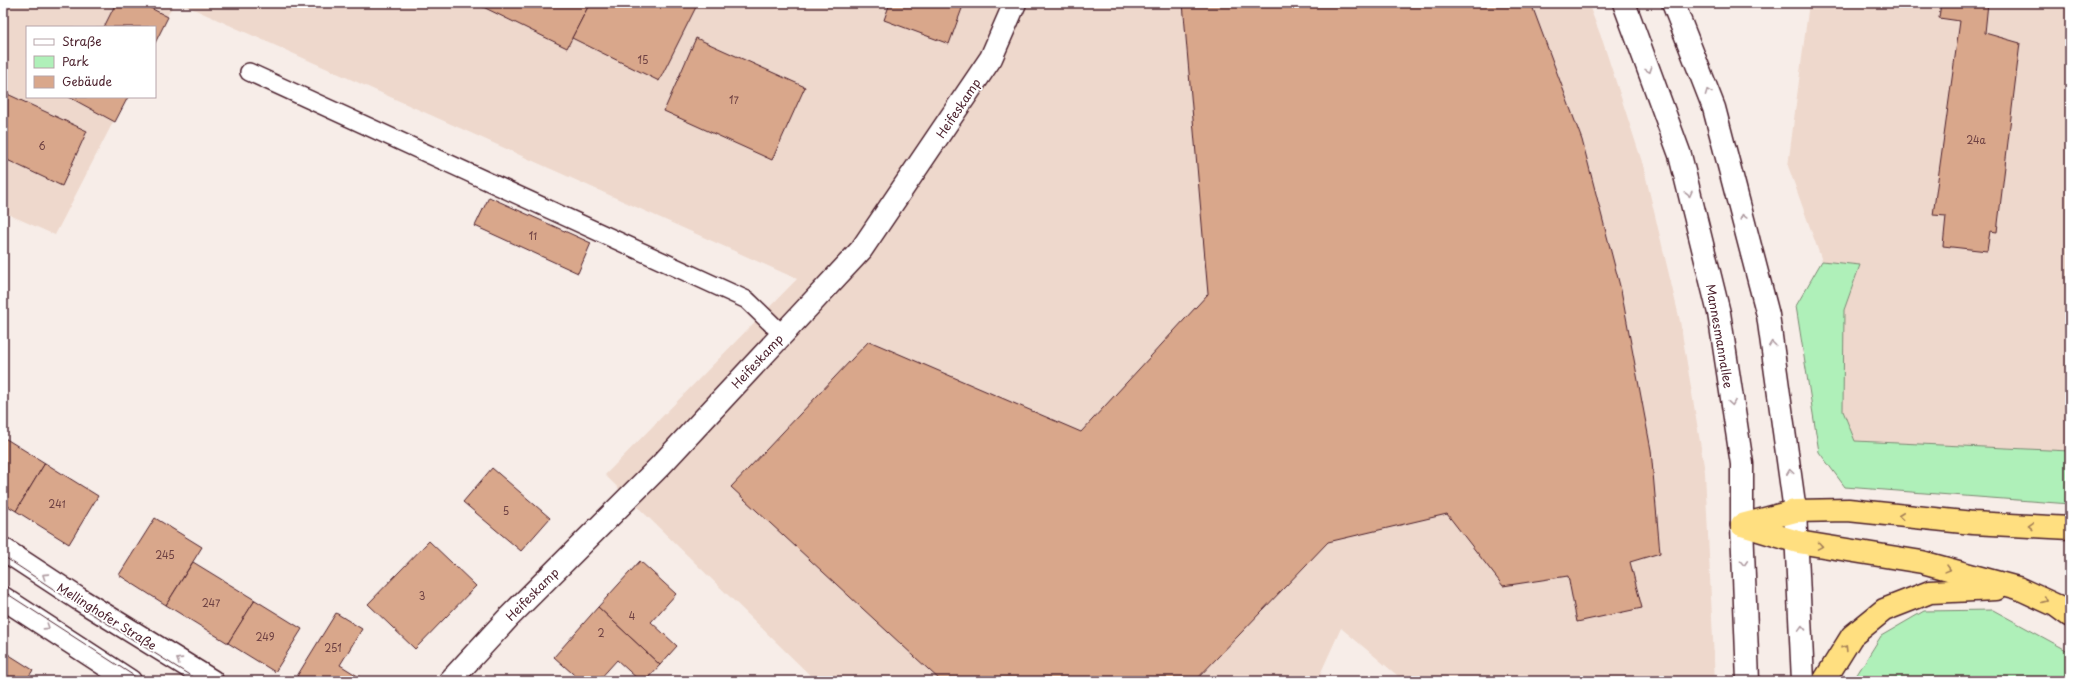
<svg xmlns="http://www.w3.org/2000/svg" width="2073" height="684" font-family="'Playpen Sans',sans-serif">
  <rect width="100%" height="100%" fill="#f7ede8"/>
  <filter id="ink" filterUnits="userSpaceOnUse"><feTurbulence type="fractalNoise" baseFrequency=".025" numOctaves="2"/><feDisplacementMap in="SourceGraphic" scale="8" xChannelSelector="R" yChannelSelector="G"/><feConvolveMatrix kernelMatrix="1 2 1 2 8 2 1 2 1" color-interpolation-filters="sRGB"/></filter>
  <g filter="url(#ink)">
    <g fill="#eed8cc">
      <path d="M 3,3 L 174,3 L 155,40 L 155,27 L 27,27 L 27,97 L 126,97 L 55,235 L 3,212 Z"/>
      <path d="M 180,3 L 1588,3 L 1602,39 L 1643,165 L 1680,321 L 1705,472 L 1715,681 L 1404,681 L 1341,628 L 1317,681 L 816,681 L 605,475 L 797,279 Z"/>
      <path d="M 1809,3 L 2070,3 L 2070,451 L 1855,441 L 1843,411 L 1844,310 L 1860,266 L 1822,261 L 1788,166 Z"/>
    </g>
    <g fill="#aff0b9" stroke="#7c8872">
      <path d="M 1822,261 L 1860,265 L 1844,310 L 1843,411 L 1855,441 L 2070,451 L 2070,504 L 1845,487 L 1819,452 L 1796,306 Z"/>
      <path d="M 1993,610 L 2070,652 L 2070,681 L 1853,681 L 1881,636 L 1924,611 Z"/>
    </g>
    <g fill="#d9a78b" stroke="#4a1f2b">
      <path d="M 116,3 L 141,3 L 168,17 L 155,43 L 155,27 L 104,27 Z"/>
      <path d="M 475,3 L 590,3 L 567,48 Z"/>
      <path d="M 590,3 L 698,3 L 659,81 L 572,38 Z"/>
      <path d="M 890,3 L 964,3 L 949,44 L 884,20 Z"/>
      <path d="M 1183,3 L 1531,3 L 1582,140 L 1621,290 L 1651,450 L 1660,553 L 1630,562 L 1642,608 L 1577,622 L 1568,576 L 1503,586 L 1447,514 L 1328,542 L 1195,681 L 941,681 L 731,487 L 869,341 L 1081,432 L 1208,294 Z"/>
      <path d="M 1941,3 L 1988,3 L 1985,33 L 2020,43 L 1997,232 L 1990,231 L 1987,251 L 1943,246 L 1946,216 L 1933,215 L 1960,21 L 1939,18 Z"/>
      <path d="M 696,38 L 805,87 L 772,160 L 664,111 Z"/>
      <path d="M 3,92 L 87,131 L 62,186 L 3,158 Z"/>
      <path d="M 69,97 L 128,97 L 115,122 Z"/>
      <path d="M 489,197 L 591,243 L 578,273 L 475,226 Z"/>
      <path d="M 3,437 L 45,463 L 16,511 L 3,503 Z"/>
      <path d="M 45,463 L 98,496 L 69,544 L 16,511 Z"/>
      <path d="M 492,468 L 550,518 L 521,551 L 463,502 Z"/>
      <path d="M 155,518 L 202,547 L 166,605 L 119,575 Z"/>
      <path d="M 429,541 L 476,586 L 415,649 L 368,604 Z"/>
      <path d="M 640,561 L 676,594 L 651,622 L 677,646 L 660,665 L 598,607 Z"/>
      <path d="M 193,562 L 255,600 L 228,643 L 166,605 Z"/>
      <path d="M 255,600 L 302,629 L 275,672 L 228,643 Z"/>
      <path d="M 598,607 L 660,665 L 645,681 L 640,681 L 617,660 L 598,681 L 581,681 L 554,657 Z"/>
      <path d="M 336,613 L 362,629 L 340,665 L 364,680 L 363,681 L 294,681 Z"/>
      <path d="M 3,651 L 33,670 L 26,681 L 3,681 Z"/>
    </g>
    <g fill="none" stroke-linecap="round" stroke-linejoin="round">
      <g stroke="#4a1f2b" stroke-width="20">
        <path id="service" d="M 249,72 L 747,300 L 782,334"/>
      </g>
      <g stroke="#4a1f2b" stroke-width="25">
        <g id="tertiary">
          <path d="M 3,549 L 79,599 L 212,681"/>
          <path d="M 3,598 L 130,681"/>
          <path d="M 450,681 L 508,618 L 660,466 L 861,250 L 991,58 L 1015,3"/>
        </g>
      </g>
      <g stroke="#4a1f2b" stroke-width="25">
        <g id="secondary">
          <path d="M 1624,3 L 1680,155 L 1719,313 L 1742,464 L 1742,525 L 1748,681"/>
          <path d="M 1673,3 L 1714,108 L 1768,315 L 1795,511 L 1803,681"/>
        </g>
      </g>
      <g stroke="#4a1f2b" stroke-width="25">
        <g id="motorway">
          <path d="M 1742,525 L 1798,542 L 1922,562 L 2018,588 L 2055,605 L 2070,616"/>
          <path d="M 1742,525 L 1795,511 L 1848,510 L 1973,523 L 2070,528"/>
          <path d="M 1824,681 L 1852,636 L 1884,610 L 1930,592 L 1996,589"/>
        </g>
      </g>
      <use href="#service" stroke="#fff" stroke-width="17"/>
      <use href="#tertiary" stroke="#fff" stroke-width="22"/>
      <use href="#secondary" stroke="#fff" stroke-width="22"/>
      <use href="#motorway" stroke="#ffdf80" stroke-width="22"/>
      <g stroke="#4a1f2b" stroke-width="1">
        <path d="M 3,556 L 76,604 L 199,681"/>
        <path d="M 3,591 L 142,681"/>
      </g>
    </g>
    <defs><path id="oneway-chevron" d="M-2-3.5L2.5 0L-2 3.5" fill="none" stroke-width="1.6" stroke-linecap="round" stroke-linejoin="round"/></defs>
    <g stroke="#ae9aa0">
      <use href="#oneway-chevron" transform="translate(1649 70) rotate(70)"/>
      <use href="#oneway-chevron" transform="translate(1708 92) rotate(-111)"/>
      <use href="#oneway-chevron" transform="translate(1689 194) rotate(76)"/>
      <use href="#oneway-chevron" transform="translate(1743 217) rotate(-105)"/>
      <use href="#oneway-chevron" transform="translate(1772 344) rotate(-98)"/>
      <use href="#oneway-chevron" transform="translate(1732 403) rotate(81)"/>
      <use href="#oneway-chevron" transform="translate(1790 472) rotate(-98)"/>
      <use href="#oneway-chevron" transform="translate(1744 563) rotate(87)"/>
      <use href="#oneway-chevron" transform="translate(45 576) rotate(-147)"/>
      <use href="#oneway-chevron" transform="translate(47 627) rotate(33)"/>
      <use href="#oneway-chevron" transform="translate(1802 628) rotate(-92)"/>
      <use href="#oneway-chevron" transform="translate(179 660) rotate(-148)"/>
    </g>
    <g stroke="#a47f56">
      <use href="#oneway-chevron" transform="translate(1901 516) rotate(-174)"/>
      <use href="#oneway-chevron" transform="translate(2031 526) rotate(-177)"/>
      <use href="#oneway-chevron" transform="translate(1820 546) rotate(9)"/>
      <use href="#oneway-chevron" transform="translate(1948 569) rotate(15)"/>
      <use href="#oneway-chevron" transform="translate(2045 600) rotate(24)"/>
      <use href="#oneway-chevron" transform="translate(1845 648) rotate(-58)"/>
    </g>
  </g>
  <g text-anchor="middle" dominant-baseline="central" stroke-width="3.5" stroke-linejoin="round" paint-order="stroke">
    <g font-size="10" fill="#6e4143">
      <text x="643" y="59">15</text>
      <text x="734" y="99">17</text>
      <text x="1976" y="139">24a</text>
      <text x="42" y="145">6</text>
      <text x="533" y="235">11</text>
      <text x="57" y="503">241</text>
      <text x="506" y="510">5</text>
      <text x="165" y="554">245</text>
      <text x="422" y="595">3</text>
      <text x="211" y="602">247</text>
      <text x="632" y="615">4</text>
      <text x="601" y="632">2</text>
      <text x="265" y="636">249</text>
      <text x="333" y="647">251</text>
    </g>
    <g font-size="12" fill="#4a1f2b" stroke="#fff">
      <text transform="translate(958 108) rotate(-56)">Heifeskamp</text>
      <text transform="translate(1720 336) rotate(80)">Mannesmannallee</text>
      <text transform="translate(757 361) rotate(-47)">Heifeskamp</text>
      <text transform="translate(532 594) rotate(-45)">Heifeskamp</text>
      <text transform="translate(107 616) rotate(32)">Mellinghofer Straße</text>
    </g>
  </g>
  <rect width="2073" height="684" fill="none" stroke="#fff" stroke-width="16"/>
  <rect x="8" y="8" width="2057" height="668" fill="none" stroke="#4a1f2b" stroke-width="1.5" filter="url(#ink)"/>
  <rect x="26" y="26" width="130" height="72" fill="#ffffff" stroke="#b7a5aa"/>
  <rect x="34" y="39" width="20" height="6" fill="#ffffff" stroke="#b7a5aa"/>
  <text x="62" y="46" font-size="12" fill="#4a1f2b">Straße</text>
  <rect x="34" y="56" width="20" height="12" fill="#aff0b9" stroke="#b7a5aa"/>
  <text x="62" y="66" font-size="12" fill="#4a1f2b">Park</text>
  <rect x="34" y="76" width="20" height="12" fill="#d9a78b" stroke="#b7a5aa"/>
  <text x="62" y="86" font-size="12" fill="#4a1f2b">Gebäude</text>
</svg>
